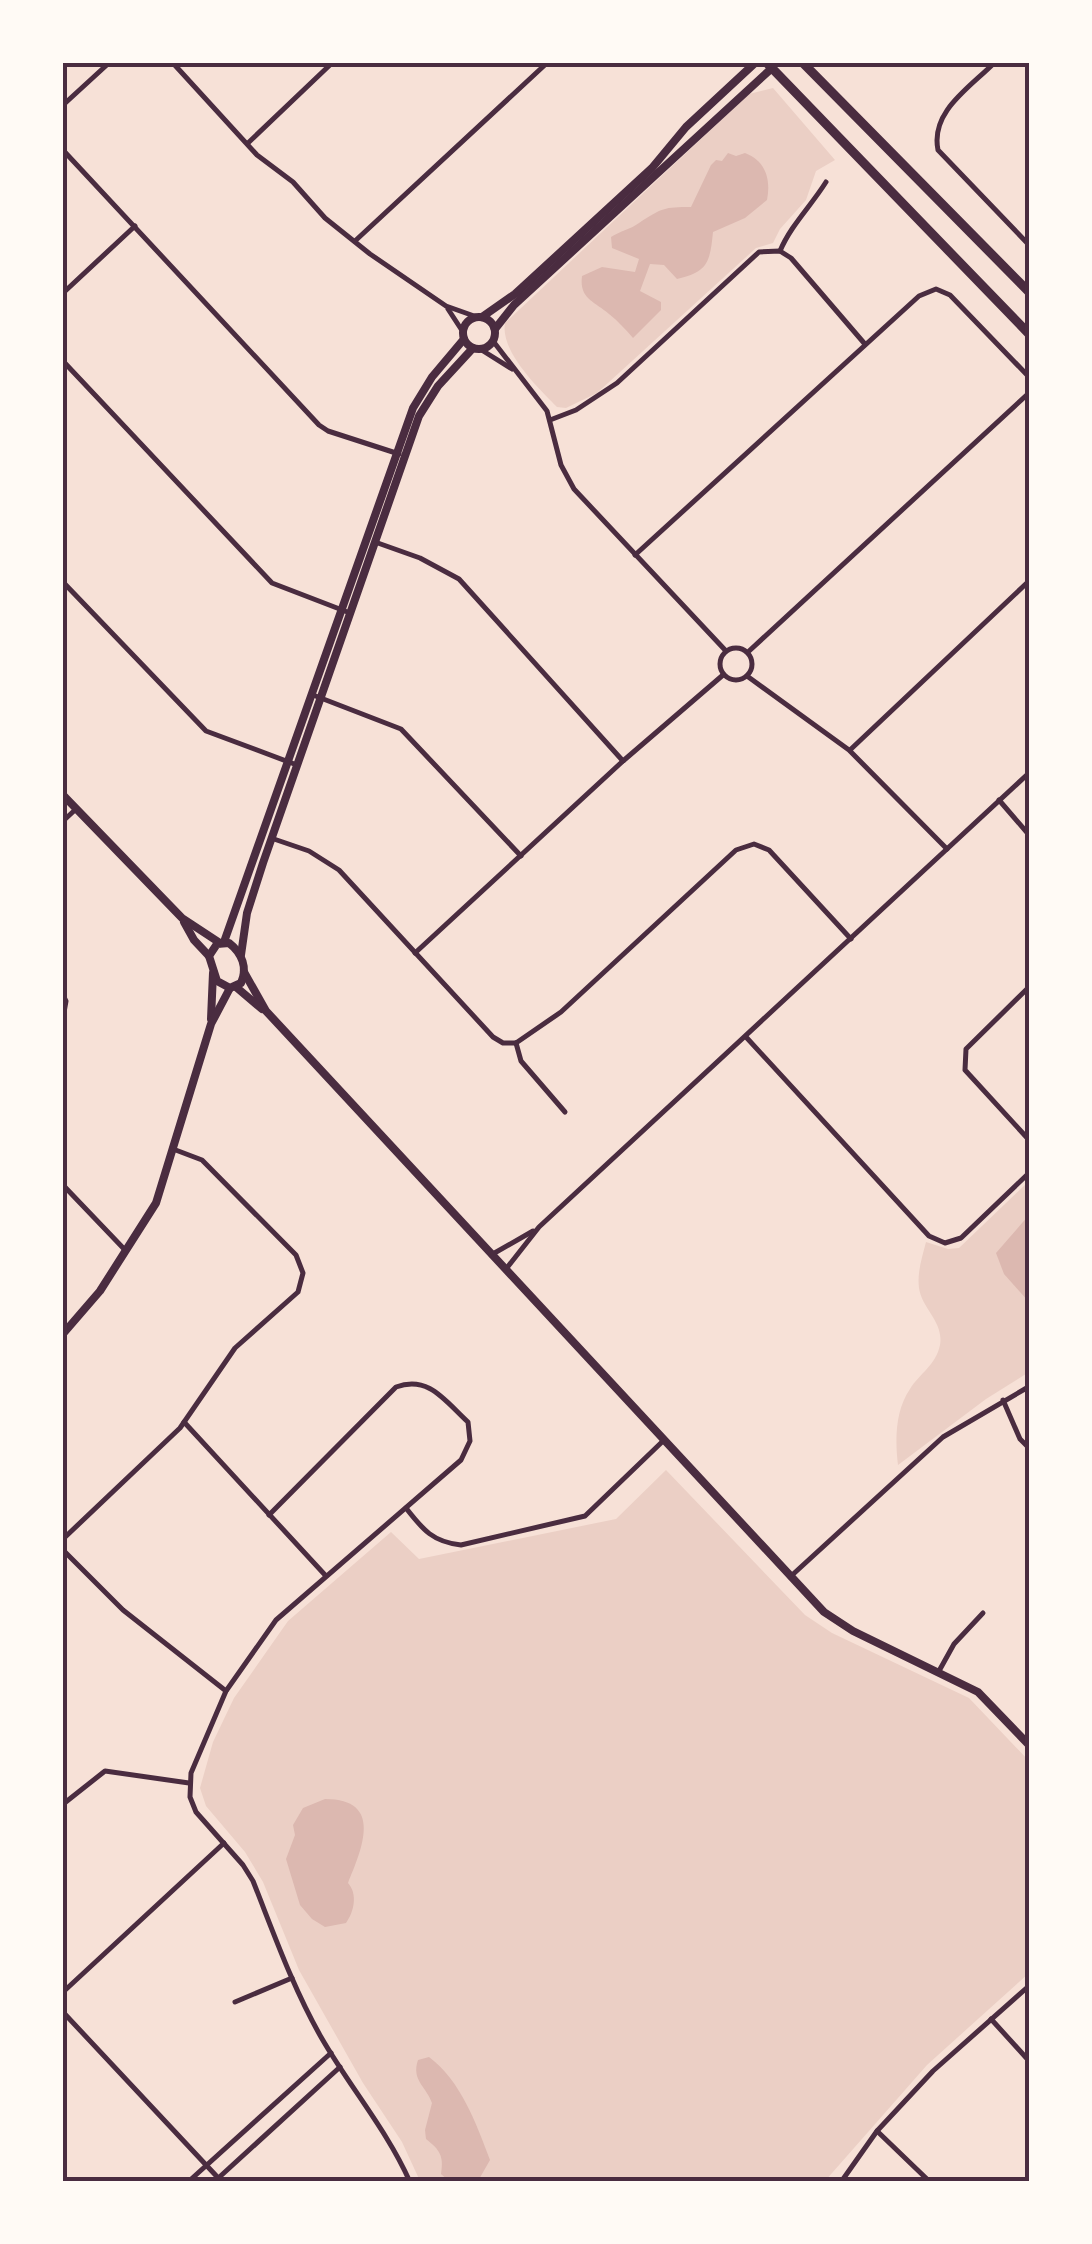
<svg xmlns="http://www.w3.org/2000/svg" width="1092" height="2244" font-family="'Fira Sans Condensed',sans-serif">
  <rect width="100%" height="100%" fill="#f7e1d7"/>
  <g fill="#ebcfc5">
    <path d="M 773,88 L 835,160 L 816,171 L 806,200 L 780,229 L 773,243 L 756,248 L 597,393 L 566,408 L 557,407 C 537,387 500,351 505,323 L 749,94 Z"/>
    <path d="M 1029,1181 L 1029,1372 L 986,1399 L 898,1465 C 895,1440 895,1411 910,1389 C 920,1373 936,1365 940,1345 C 944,1322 922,1309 919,1288 C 917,1273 922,1257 926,1242 L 948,1249 L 959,1248 Z"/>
    <path d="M 666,1470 L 805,1615 L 832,1633 L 969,1698 L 1029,1761 L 1029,1973 L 927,2065 L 825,2181 L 420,2181 L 402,2142 L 363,2083 L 299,1970 L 263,1882 L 245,1852 L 206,1806 L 200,1788 L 213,1742 L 234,1698 L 288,1621 L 391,1532 L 419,1559 L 616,1519 Z"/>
  </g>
  <g fill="#dcb8b0">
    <path d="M 728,153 L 736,156 L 745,153 C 766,161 771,180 767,200 L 745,218 L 713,232 C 710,262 708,272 677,279 L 664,265 L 650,264 L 640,291 L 661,302 L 661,310 L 633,338 C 626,330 618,321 609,314 C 594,301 579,299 582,276 L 602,267 L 635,272 L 639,259 L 612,248 L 611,237 C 620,231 631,229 639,223 C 662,208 664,207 691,207 L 711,165 L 716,160 L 722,161 Z"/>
    <path d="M 1029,1215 L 1029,1302 L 1004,1274 L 996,1253 Z"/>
    <path d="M 325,1799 C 384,1799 362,1849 348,1883 C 358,1894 354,1912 346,1923 L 325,1927 L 312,1919 L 300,1905 L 286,1859 L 295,1835 L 293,1825 L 303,1808 Z"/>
    <path d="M 429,2057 C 461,2081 476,2123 490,2160 L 478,2181 L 449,2181 L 441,2174 C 444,2156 440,2150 426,2139 L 425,2130 L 432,2103 C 426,2086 411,2080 418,2060 Z"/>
  </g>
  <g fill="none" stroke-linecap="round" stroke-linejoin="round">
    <g stroke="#4a2c40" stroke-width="5">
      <path d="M 172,62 L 257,155 L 293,182 L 325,218 L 370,254 L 446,306 L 477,317"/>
      <path d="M 995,62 C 971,87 930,111 938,150 L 1030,246"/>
      <path d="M 62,106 L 110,62"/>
      <path d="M 248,143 L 333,62"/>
      <path d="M 62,149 L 319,425 L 328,431 L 399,454"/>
      <path d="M 355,241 L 548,62"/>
      <path d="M 780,251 C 791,225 811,206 826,182"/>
      <path d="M 62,294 L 135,226"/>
      <path d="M 448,309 L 463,332"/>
      <path d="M 493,341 L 547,411 L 561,465 L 574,489 L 726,651"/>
      <path d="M 480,349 L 512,369"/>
      <path d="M 62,360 L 272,583 L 350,613"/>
      <path d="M 550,420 L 576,410 L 617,383 L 759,252 L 780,251 L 791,258 L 864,343"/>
      <path d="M 375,542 L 420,558 L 459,579 L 623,761"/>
      <path d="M 635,555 L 919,296 L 936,289 L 950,295 L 1030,378"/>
      <path d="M 62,581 L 206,731 L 297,765"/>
      <circle cx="736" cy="664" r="16"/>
      <path d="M 748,652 L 1030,392"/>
      <path d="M 747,676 L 849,750 L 947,849"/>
      <path d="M 313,695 L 401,729 L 521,856"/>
      <path d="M 850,750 L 1030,580"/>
      <path d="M 999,800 L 1030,836"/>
      <path d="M 62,822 L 76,809"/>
      <path d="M 271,838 L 309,851 L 339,870 L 493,1037 L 503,1043 L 516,1043"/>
      <path d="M 415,953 L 623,761 L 723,675"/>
      <path d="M 1030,986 L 966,1049 L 965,1070 L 1030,1141"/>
      <path d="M 62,993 L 66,1001 L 62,1024"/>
      <path d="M 746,1037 L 929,1236 L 945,1243 L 961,1238 L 1030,1172"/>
      <path d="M 516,1043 L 561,1012 L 736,850 L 754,844 L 769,850 L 851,939"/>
      <path d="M 516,1043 L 521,1061 L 565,1112"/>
      <path d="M 62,1184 L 126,1251"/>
      <path d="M 491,1255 L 533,1231"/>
      <path d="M 506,1269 L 539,1227 L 1030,772"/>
      <path d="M 1003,1400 L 1020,1439 L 1030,1449"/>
      <path d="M 184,1422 L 326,1576"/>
      <path d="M 406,1508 C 423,1530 433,1542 461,1545 L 585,1516 L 663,1441"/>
      <path d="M 269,1515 L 396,1387 C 429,1375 445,1401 468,1422 L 470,1441 L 461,1460 L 276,1620 L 226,1691 L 191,1773 L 190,1797 L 196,1812 L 243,1865 L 253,1881 C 274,1934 293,1988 321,2037 C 349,2086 387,2130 410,2182"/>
      <path d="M 62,1540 L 180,1428 L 235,1348 L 298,1292 L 303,1273 L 296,1255 L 202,1160 L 173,1149"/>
      <path d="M 62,1549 L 123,1610 L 226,1691"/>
      <path d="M 790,1577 L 943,1437 L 1030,1386"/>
      <path d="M 939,1671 L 954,1644 L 983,1613"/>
      <path d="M 62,1805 L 105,1771 L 189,1783"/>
      <path d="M 62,1993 L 224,1843"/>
      <path d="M 235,2002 L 292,1978"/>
      <path d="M 62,2011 L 222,2182"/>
      <path d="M 991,2019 L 1030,2062"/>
      <path d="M 877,2131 L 930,2182"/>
      <path d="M 188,2182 L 331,2053"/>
      <path d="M 214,2182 L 340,2067"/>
      <path d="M 841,2182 L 877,2131 L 933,2071 L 1030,1985"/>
    </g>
    <g stroke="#4a2c40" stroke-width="8">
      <circle cx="479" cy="333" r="16"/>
      <path d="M 482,317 L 515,294 L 652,168 L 686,127 L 756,62"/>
      <path d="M 495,329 L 514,305 L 772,68"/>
      <path d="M 62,794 L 182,918 L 220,943"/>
      <path d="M 184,922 L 194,940 L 209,956"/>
      <path d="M 224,942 L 413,408 L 432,377 L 464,339"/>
      <path d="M 229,943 C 242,953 248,968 241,983 L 230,988 L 217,981 L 209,956 L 217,944 Z"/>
      <path d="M 241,955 L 247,913 L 263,863 L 419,416 L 438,386 L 473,348"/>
      <path d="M 244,972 L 266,1011 L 824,1612 L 853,1631 L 978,1692 L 1030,1746"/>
      <path d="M 236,987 L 262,1009"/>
      <path d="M 211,1019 L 213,973"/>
      <path d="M 62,1335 L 100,1291 L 156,1203 L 211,1024 L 230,988"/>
    </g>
    <g stroke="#4a2c40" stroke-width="9">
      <path d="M 766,62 L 1030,335"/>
      <path d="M 802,62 L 1030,293"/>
    </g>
  </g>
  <rect width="1092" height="2244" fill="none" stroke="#fffaf5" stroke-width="130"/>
  <rect x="65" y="65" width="962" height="2114" fill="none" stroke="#4a2c40" stroke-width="4"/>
</svg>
